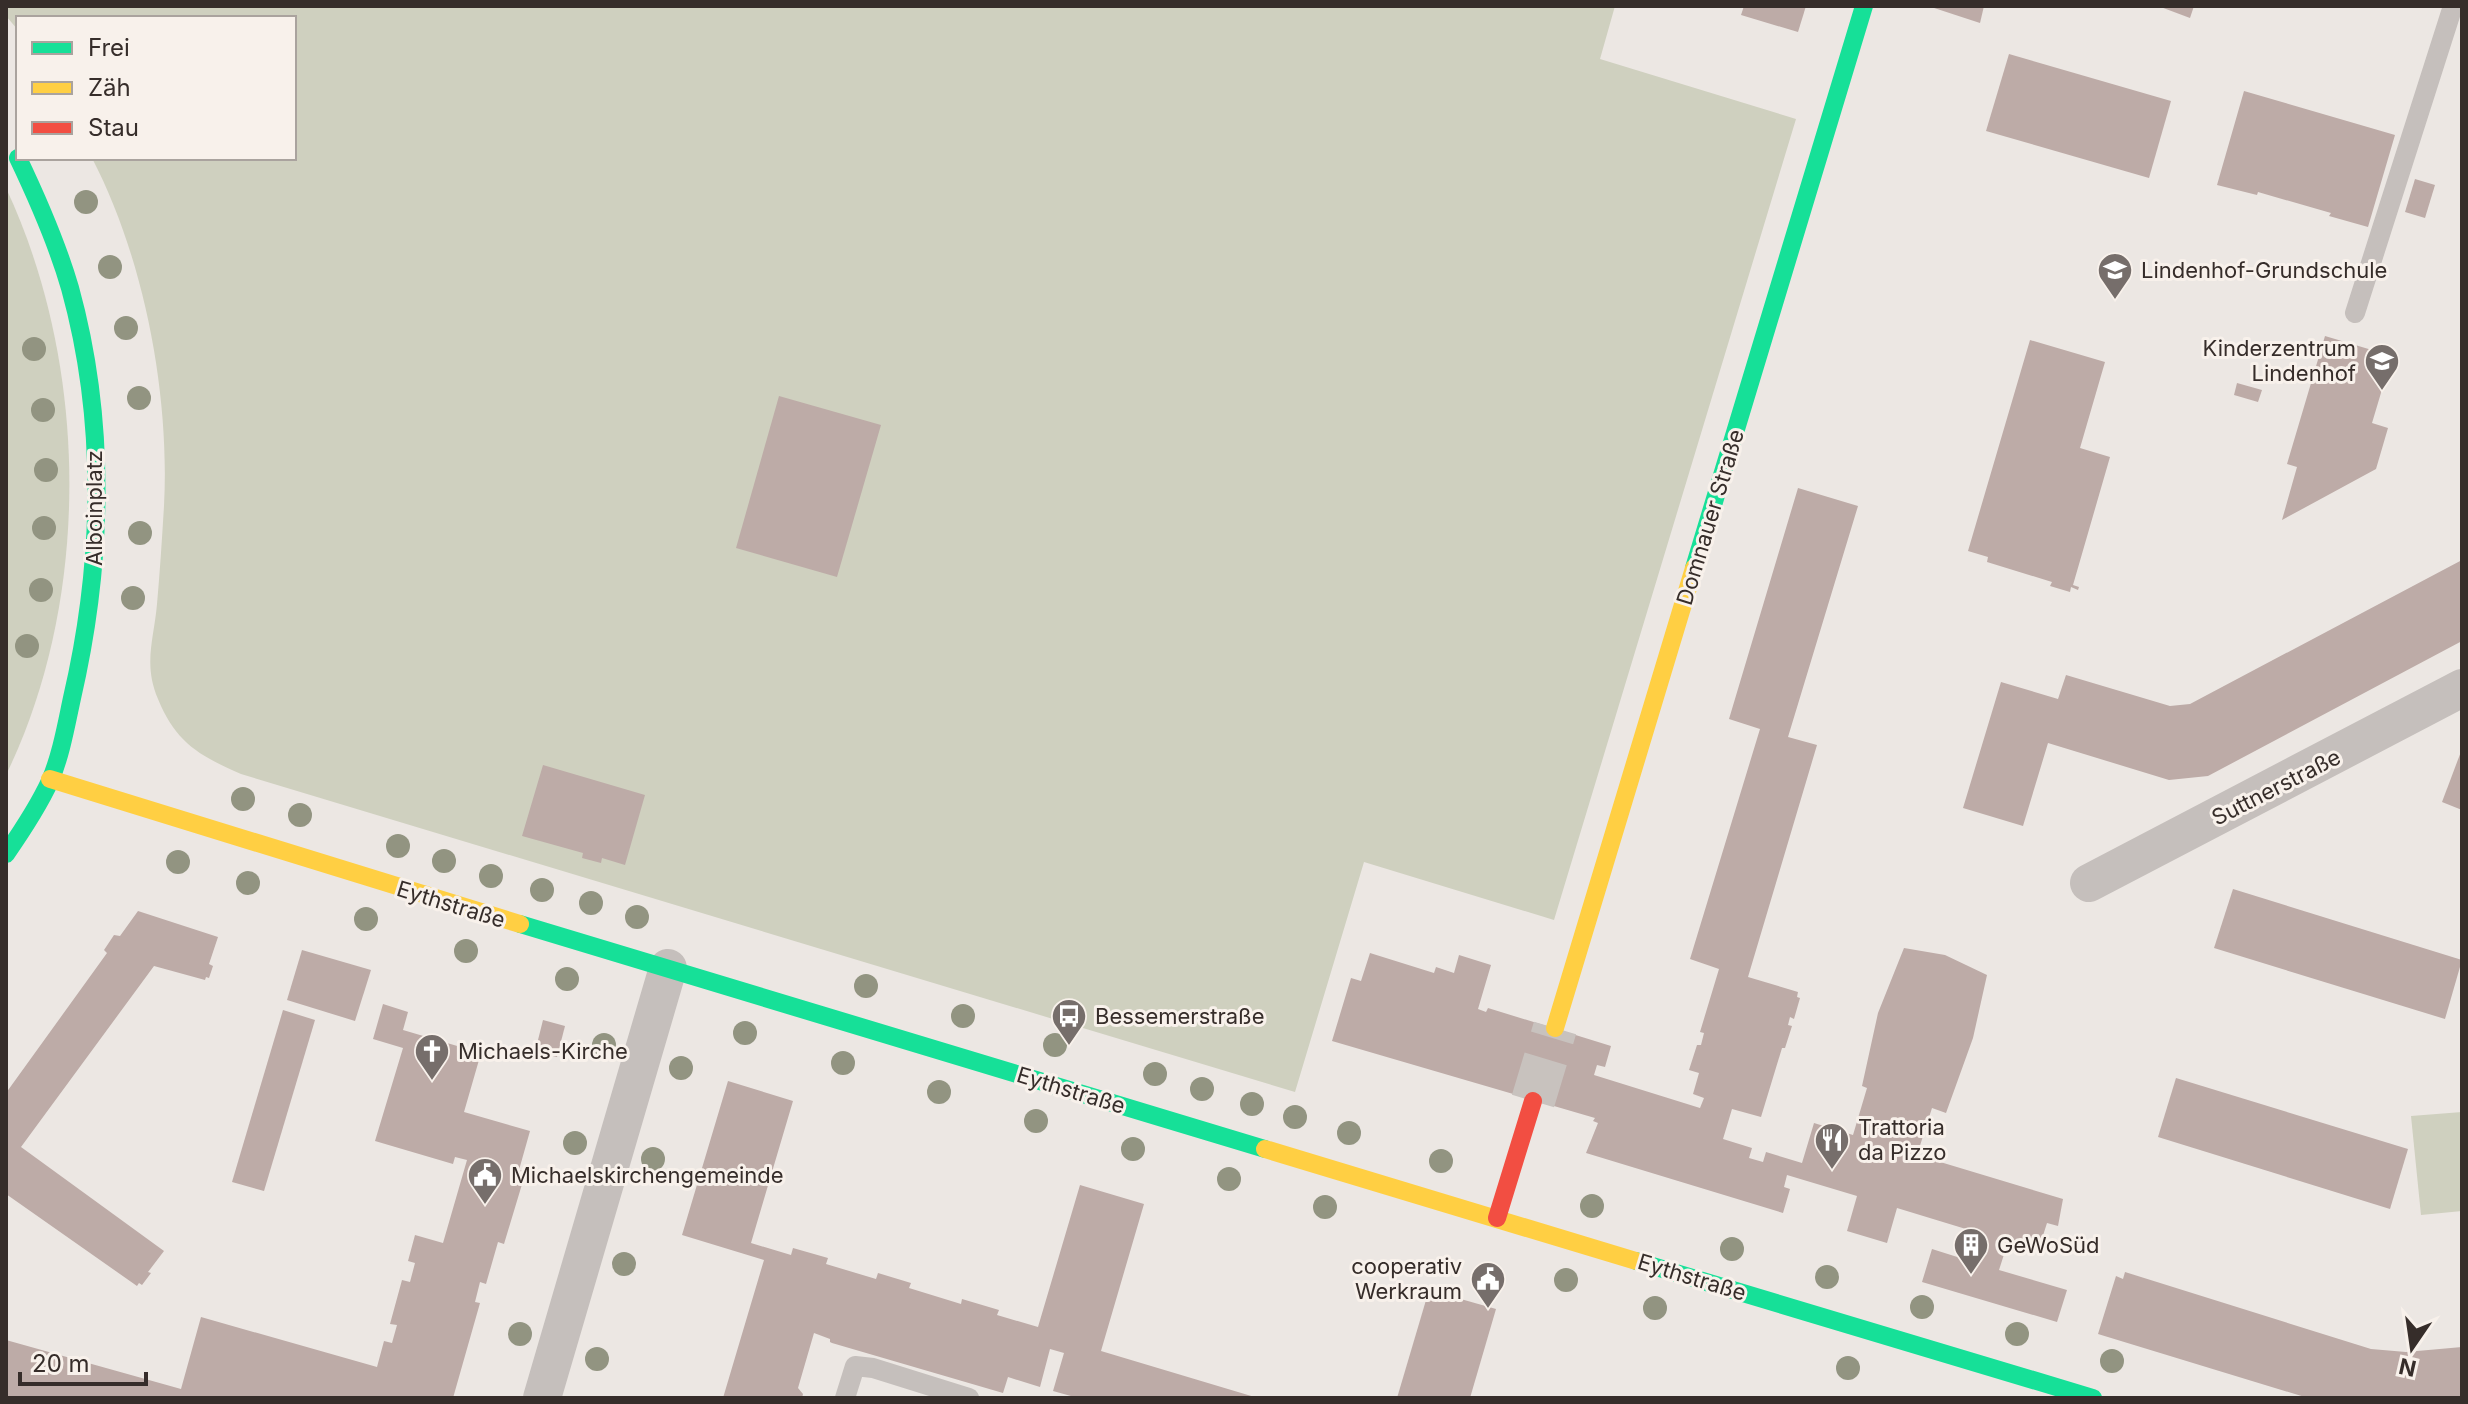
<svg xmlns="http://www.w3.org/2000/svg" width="2468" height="1404" font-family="Inter,sans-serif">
  <rect width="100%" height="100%" fill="#ece7e3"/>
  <g fill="#cfd0bf">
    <path d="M 6,6 L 1615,6 L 1600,59 L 1796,119 L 1554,920 L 1364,862 L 1295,1092 L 241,774 C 200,756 176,743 158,699 C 143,664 154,639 157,604 C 160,571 162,539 164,506 C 170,394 144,258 92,158 L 294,158 L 294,18 L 18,18 L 18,30 L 6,16 Z"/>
    <path d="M 6,188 C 89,365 92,598 6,775 Z"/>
    <path d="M 2462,1112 L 2462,1211 L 2421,1215 L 2411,1116 Z"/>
  </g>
  <g fill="#bdaba7">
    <path d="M 1744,6 L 1806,6 L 1798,32 L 1741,15 Z"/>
    <path d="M 1928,6 L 1984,6 L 1980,23 Z"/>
    <path d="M 2158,6 L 2194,6 L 2190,18 Z"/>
    <path d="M 2009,54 L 2171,101 L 2149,178 L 1986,131 Z"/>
    <path d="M 2244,91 L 2395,135 L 2368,227 L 2329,216 L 2331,213 L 2258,192 L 2257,195 L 2217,185 Z"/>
    <path d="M 2415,179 L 2435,185 L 2425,218 L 2405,212 Z"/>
    <path d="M 2325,336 L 2392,356 L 2372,423 L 2388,428 L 2376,469 L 2282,520 L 2297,467 L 2287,464 Z"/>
    <path d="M 2030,340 L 2105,362 L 2080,448 L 2110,457 L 2073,585 L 2079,587 L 2078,590 L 2071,587 L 2070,592 L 2050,586 L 2052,582 L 1987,562 L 1988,557 L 1968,551 Z"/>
    <path d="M 2237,383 L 2262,390 L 2258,402 L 2234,395 Z"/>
    <path d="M 779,396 L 881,425 L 837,577 L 736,548 Z"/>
    <path d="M 1798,488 L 1858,506 L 1788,737 L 1817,745 L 1748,977 L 1798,992 L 1797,997 L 1800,998 L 1794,1019 L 1790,1017 L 1788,1025 L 1792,1026 L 1785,1048 L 1782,1048 L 1761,1117 L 1732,1109 L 1723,1139 L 1752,1148 L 1749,1158 L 1763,1162 L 1766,1152 L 1802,1163 L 1814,1123 L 1853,1135 L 1867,1088 L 1862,1086 L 1878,1013 L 1904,948 L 1945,955 L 1987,975 L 1973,1038 L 1946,1113 L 1932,1108 L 1917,1155 L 2063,1199 L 2058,1226 L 2047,1223 L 2038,1251 L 2008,1242 L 1999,1270 L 2067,1290 L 2057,1322 L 1922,1282 L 1932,1249 L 1970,1261 L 1979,1233 L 1897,1208 L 1887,1243 L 1847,1231 L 1857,1196 L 1787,1175 L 1784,1187 L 1790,1189 L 1783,1213 L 1586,1153 L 1598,1123 L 1593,1121 L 1595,1118 L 1332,1041 L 1351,978 L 1361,981 L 1370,953 L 1434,973 L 1436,967 L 1454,973 L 1459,955 L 1491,965 L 1478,1009 L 1486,1012 L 1488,1008 L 1611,1046 L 1605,1067 L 1597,1065 L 1594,1075 L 1700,1108 L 1704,1098 L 1693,1094 L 1699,1073 L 1689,1070 L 1697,1045 L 1701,1045 L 1704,1033 L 1700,1032 L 1719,969 L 1690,959 L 1760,729 L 1729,719 Z"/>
    <path d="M 2462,560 L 2462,641 L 2208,776 L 2169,780 L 2048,743 L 2023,826 L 1963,808 L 2001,682 L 2058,699 L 2066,675 L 2170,706 L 2190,704 Z"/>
    <path d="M 2462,749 L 2462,810 L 2442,802 Z"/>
    <path d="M 543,765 L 645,795 L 625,865 L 602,858 L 601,863 L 582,858 L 583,853 L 522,836 Z"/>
    <path d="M 2233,889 L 2462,960 L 2445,1019 L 2214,948 Z"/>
    <path d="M 138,911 L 218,937 L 209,964 L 213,966 L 209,978 L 206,977 L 205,980 L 154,966 L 21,1147 L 164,1251 L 148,1272 L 151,1273 L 142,1285 L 139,1283 L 137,1286 L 6,1194 L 6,1093 L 107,953 L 104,950 L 114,935 L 120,936 Z"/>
    <path d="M 302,950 L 371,970 L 355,1021 L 287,1000 Z"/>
    <path d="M 383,1004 L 408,1012 L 403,1030 L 481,1053 L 464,1112 L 530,1131 L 519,1170 L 526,1171 L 504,1244 L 498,1242 L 486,1284 L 480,1282 L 475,1302 L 480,1303 L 453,1398 L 6,1398 L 6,1340 L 181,1389 L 201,1317 L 377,1367 L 384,1341 L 392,1343 L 397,1325 L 390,1324 L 402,1280 L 410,1282 L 415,1263 L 408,1261 L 415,1235 L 443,1243 L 467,1160 L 455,1157 L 453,1164 L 375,1141 L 403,1048 L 373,1039 Z"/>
    <path d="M 283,1010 L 315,1020 L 264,1191 L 232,1182 Z"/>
    <path d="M 543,1020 L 565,1026 L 557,1057 L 535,1052 Z"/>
    <path d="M 2176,1078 L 2408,1149 L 2390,1209 L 2158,1137 Z"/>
    <path d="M 728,1081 L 793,1101 L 751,1243 L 791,1255 L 793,1248 L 828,1258 L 826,1264 L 876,1279 L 878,1273 L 911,1283 L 909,1288 L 961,1304 L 962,1299 L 999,1310 L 997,1315 L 1038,1327 L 1080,1185 L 1144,1204 L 1101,1351 L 1258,1398 L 1078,1398 L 1053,1391 L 1064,1353 L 1050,1349 L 1040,1387 L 1008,1377 L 1003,1393 L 832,1343 L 830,1342 L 830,1339 L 814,1333 L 798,1388 L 803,1394 L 802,1398 L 723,1398 L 764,1260 L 682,1235 Z"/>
    <path d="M 2125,1272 L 2371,1349 L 2406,1352 L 2462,1347 L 2462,1398 L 2308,1398 L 2098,1334 L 2116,1276 L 2123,1279 Z"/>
    <path d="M 1429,1290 L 1496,1309 L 1470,1398 L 1397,1398 Z"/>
  </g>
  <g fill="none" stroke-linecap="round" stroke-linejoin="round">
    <path stroke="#c8c2be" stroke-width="44" stroke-dasharray="44 22" stroke-linecap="butt" d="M 1533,1101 L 1555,1028"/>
    <g stroke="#c5bfbc" stroke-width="20">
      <path d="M 2355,313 L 2453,6"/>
      <path d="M 845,1398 L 855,1366 L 873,1368 L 969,1398"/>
    </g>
    <g stroke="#c5bfbc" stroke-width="38">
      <path d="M 2089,883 L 2462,688"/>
      <path d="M 542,1398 L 668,968"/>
    </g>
    <g stroke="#16e098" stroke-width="18">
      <path d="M 1694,568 L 1864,6"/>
      <path d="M 6,854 C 22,831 38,807 50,781 C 61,755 66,726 72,698 C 103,564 107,422 70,288 C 57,243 38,200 18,158"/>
      <path d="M 520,924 L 1265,1149"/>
      <path d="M 1636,1261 L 2093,1398"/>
    </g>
    <g stroke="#ffcf43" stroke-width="18">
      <path d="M 50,779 L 520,924"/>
      <path d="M 1555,1028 L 1694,568"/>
      <path d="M 1265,1149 L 1636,1261"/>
    </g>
    <path stroke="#f24e42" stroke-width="18" d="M 1497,1218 L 1533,1101"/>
  </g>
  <g fill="#929481">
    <circle cx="86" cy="202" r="12"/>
    <circle cx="110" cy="267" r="12"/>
    <circle cx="126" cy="328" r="12"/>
    <circle cx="34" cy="349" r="12"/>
    <circle cx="139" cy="398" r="12"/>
    <circle cx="43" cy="410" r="12"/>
    <circle cx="46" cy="470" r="12"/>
    <circle cx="44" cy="528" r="12"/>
    <circle cx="140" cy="533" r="12"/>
    <circle cx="41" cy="590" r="12"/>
    <circle cx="133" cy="598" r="12"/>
    <circle cx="27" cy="646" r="12"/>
    <circle cx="243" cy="799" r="12"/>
    <circle cx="300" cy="815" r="12"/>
    <circle cx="398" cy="846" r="12"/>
    <circle cx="444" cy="861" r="12"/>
    <circle cx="178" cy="862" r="12"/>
    <circle cx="491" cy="876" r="12"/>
    <circle cx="248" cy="883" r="12"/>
    <circle cx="542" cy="890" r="12"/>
    <circle cx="591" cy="903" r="12"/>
    <circle cx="637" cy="917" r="12"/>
    <circle cx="366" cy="919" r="12"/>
    <circle cx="466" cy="951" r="12"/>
    <circle cx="567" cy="979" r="12"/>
    <circle cx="866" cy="986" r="12"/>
    <circle cx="963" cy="1016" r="12"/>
    <circle cx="745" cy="1033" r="12"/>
    <circle cx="604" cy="1045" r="12"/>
    <circle cx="1055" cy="1045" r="12"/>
    <circle cx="843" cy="1063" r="12"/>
    <circle cx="681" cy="1068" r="12"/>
    <circle cx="1155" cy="1074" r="12"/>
    <circle cx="1202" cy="1089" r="12"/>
    <circle cx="939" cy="1092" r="12"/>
    <circle cx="1252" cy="1104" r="12"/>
    <circle cx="1295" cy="1117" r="12"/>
    <circle cx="1036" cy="1121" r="12"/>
    <circle cx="1349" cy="1133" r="12"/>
    <circle cx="575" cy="1143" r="12"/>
    <circle cx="1133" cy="1149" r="12"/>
    <circle cx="653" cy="1159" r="12"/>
    <circle cx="1441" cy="1161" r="12"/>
    <circle cx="1229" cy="1179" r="12"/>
    <circle cx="1592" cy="1206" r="12"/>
    <circle cx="1325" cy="1207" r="12"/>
    <circle cx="1732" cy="1249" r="12"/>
    <circle cx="624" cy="1264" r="12"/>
    <circle cx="1827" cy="1277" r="12"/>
    <circle cx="1566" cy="1280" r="12"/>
    <circle cx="1922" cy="1307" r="12"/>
    <circle cx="1655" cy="1308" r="12"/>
    <circle cx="520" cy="1334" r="12"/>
    <circle cx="2017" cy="1334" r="12"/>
    <circle cx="597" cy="1359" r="12"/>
    <circle cx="2112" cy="1361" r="12"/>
    <circle cx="1848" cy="1368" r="12"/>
  </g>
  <defs>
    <g id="school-pin" transform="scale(1.8)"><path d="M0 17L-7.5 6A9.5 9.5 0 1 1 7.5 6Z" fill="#766e6b" stroke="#f8f1eb"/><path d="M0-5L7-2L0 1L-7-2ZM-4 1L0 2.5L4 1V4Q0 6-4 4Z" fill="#fff"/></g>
    <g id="bus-pin" transform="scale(1.8)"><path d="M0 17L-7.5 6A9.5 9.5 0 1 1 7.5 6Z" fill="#766e6b" stroke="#f8f1eb"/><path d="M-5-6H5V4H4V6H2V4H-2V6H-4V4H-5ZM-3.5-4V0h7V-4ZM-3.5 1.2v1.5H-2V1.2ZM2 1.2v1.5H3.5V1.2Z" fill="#fff"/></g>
    <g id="church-pin" transform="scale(1.8)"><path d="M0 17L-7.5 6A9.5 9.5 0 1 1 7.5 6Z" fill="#766e6b" stroke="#f8f1eb"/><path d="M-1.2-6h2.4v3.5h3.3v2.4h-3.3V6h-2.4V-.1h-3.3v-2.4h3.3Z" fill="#fff"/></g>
    <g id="restaurant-pin" transform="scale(1.8)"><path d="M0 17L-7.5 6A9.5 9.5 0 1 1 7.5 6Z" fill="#766e6b" stroke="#f8f1eb"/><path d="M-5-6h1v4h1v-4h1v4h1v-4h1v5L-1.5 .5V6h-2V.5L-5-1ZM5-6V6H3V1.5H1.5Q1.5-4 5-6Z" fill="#fff"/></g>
    <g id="civic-pin" transform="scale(1.8)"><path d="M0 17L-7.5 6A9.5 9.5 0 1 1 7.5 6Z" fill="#766e6b" stroke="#f8f1eb"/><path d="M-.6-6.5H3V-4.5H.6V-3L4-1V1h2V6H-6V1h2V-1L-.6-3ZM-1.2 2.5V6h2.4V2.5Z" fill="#fff"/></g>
    <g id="building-pin" transform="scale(1.8)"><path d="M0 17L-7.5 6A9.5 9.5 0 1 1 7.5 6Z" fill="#766e6b" stroke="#f8f1eb"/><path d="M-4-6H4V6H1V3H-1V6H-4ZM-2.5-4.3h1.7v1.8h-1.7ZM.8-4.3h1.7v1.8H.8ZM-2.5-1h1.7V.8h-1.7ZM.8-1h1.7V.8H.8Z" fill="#fff"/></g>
  </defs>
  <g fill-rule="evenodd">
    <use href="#school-pin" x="2115" y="270"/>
    <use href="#school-pin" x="2382" y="361"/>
    <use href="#bus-pin" x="1069" y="1016"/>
    <use href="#church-pin" x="432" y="1051"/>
    <use href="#restaurant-pin" x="1832" y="1140"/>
    <use href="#civic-pin" x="485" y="1175"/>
    <use href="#building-pin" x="1971" y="1245"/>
    <use href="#civic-pin" x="1488" y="1279"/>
  </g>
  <g text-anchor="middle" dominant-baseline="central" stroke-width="6" stroke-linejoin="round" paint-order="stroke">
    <g font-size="22" fill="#362d2a" stroke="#f8f1eb" text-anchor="start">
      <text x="2141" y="270">Lindenhof-Grundschule</text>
      <text x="2356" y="348" text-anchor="end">Kinderzentrum<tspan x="2356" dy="25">Lindenhof</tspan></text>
      <text x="1095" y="1016">Bessemerstraße</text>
      <text x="458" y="1051">Michaels-Kirche</text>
      <text x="1858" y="1127">Trattoria<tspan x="1858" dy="25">da Pizzo</tspan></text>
      <text x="511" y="1175">Michaelskirchengemeinde</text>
      <text x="1997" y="1245">GeWoSüd</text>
      <text x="1462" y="1266" text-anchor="end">cooperativ<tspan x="1462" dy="25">Werkraum</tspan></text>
    </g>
    <g font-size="22" fill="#362d2a" stroke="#f8f1eb">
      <text transform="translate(94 508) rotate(-90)">Alboinplatz</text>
      <text transform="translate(1710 517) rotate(-73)">Domnauer Straße</text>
      <text transform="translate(2276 787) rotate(-27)">Suttnerstraße</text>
      <text transform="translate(451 904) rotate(17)">Eythstraße</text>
      <text transform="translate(1071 1090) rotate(17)">Eythstraße</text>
      <text transform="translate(1692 1277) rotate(17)">Eythstraße</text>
    </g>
  </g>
  <rect width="2468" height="1404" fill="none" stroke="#362d2a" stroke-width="16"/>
  <rect x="16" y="16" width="280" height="144" fill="#f8f1eb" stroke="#aaa39e" stroke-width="2"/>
  <rect x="32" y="42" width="40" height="12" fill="#16e098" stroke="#aaa39e" stroke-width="2"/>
  <text x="88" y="56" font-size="24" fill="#362d2a">Frei</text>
  <rect x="32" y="82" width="40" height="12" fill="#ffcf43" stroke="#aaa39e" stroke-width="2"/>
  <text x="88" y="96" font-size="24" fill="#362d2a">Zäh</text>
  <rect x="32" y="122" width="40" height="12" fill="#f24e42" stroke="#aaa39e" stroke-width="2"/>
  <text x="88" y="136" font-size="24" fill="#362d2a">Stau</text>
  <g transform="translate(2412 1348) rotate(193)" stroke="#f8f1eb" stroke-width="6" paint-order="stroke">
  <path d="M0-6L14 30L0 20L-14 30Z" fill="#362d2a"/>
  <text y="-12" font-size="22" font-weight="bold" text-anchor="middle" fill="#362d2a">N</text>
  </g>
  <path d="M20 1372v12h126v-12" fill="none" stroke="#362d2a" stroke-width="4"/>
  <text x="32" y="1372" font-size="24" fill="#362d2a" stroke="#f8f1eb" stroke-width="6" paint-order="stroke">20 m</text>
</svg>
